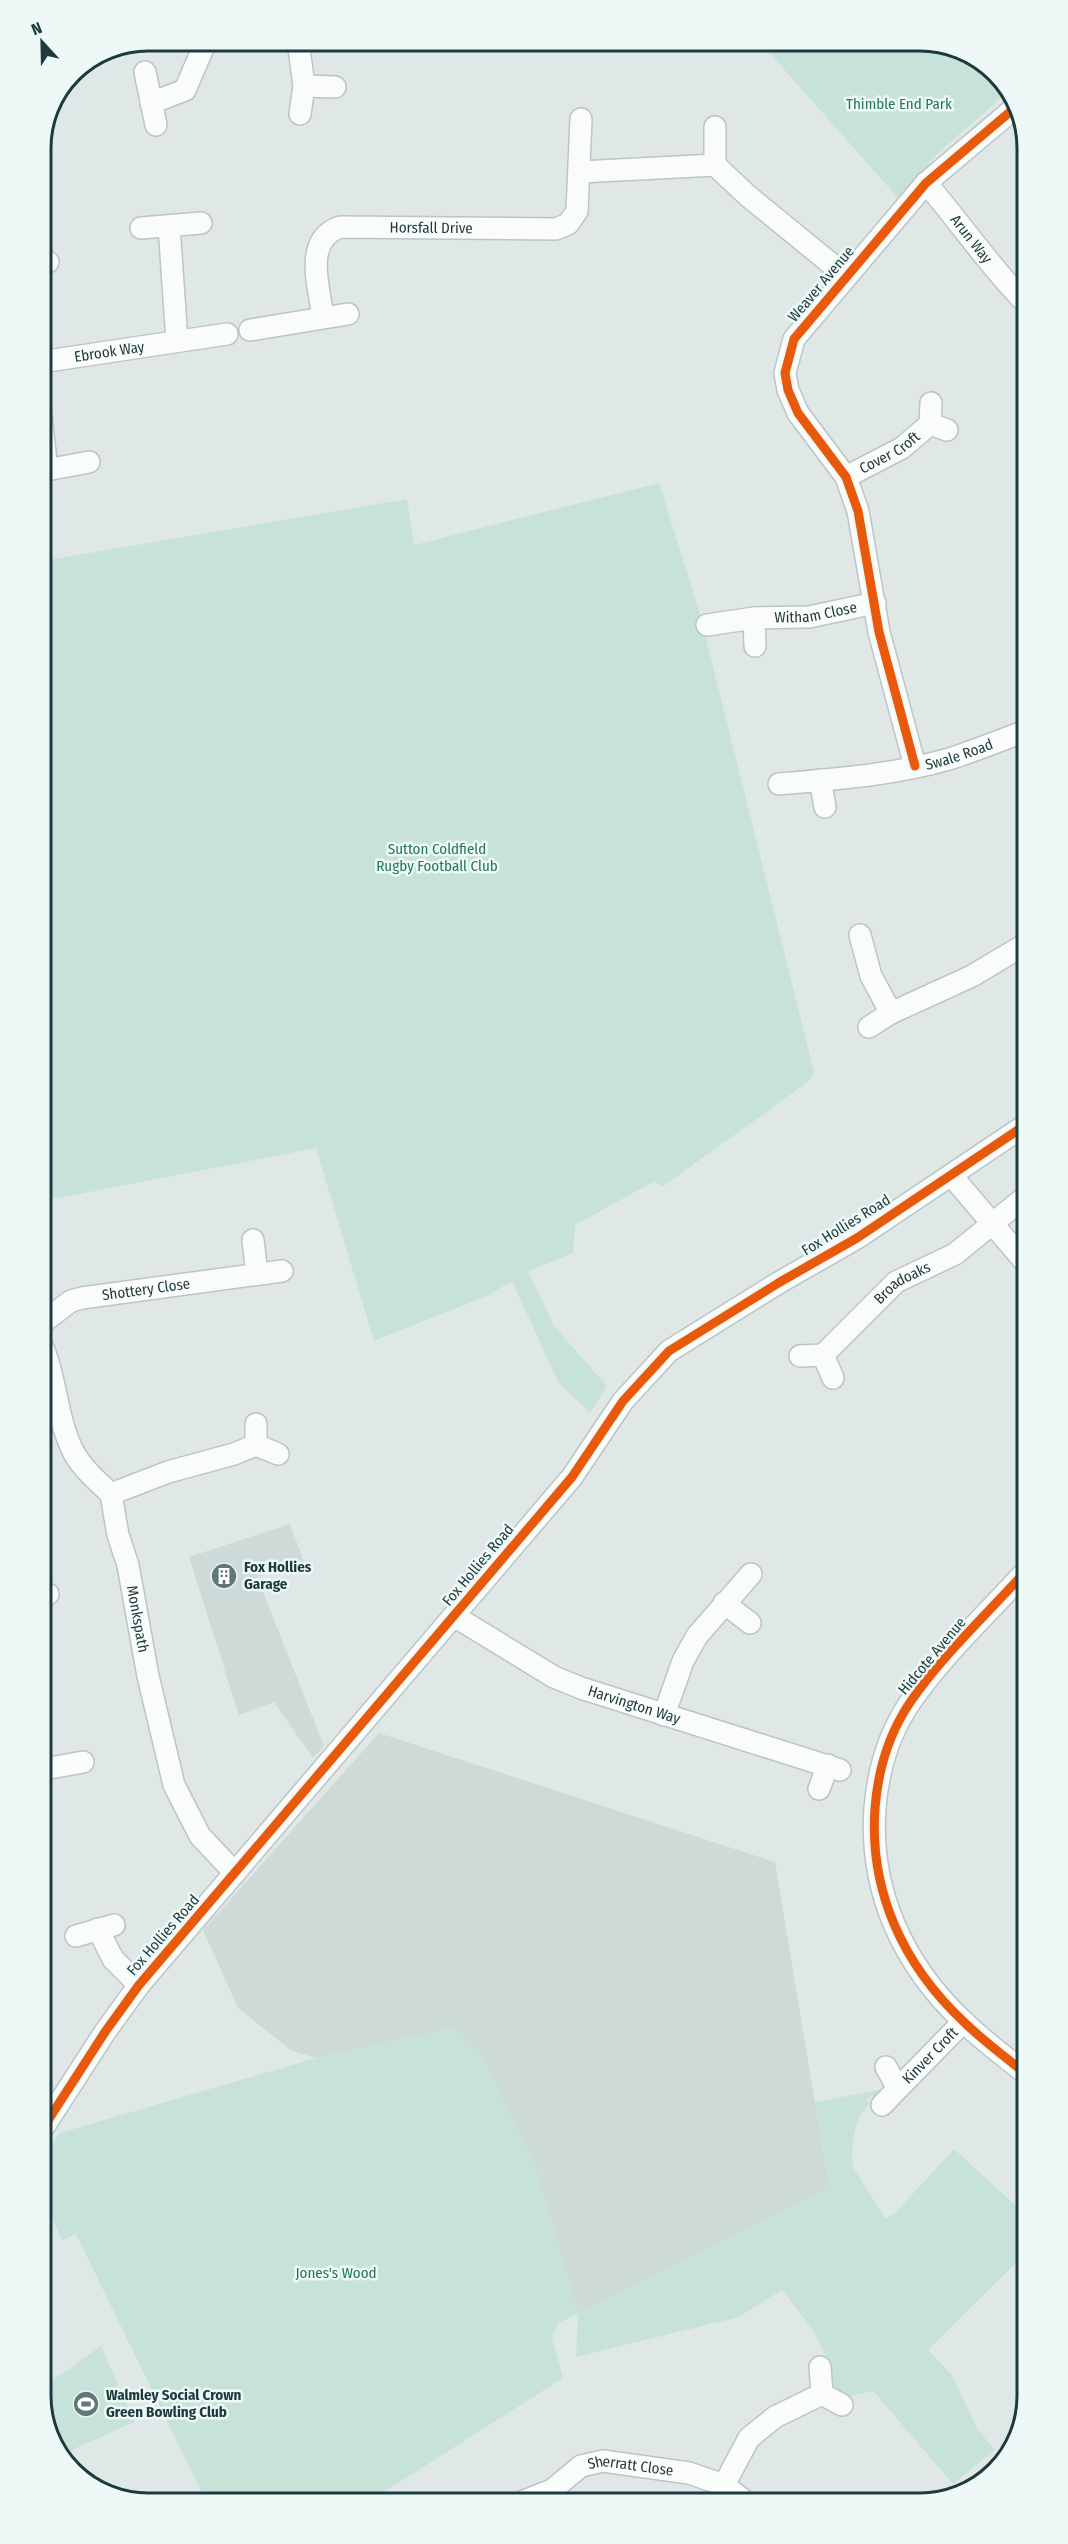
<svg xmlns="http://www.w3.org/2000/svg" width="1068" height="2544" font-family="'Fira Sans Condensed',sans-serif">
  <rect width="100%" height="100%" fill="#e0e8e7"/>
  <g fill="#cedad8">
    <path d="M 290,1524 L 304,1562 L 257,1577 L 324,1746 L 313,1758 L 274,1702 L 239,1715 L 189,1557 Z"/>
    <path d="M 379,1733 L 775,1862 L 829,2187 L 578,2313 L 533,2159 L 453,2028 L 316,2058 L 292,2051 L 238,2008 L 203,1930 Z"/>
  </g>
  <g fill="#c7e3d9">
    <path d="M 759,41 L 928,41 L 986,63 L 1007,93 L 939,152 L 898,198 Z"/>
    <path d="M 659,483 L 700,614 L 814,1072 L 808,1082 L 662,1187 L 655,1181 L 575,1225 L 573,1253 L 528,1271 L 554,1326 L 607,1386 L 590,1413 L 558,1382 L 512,1281 L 487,1296 L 374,1341 L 316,1148 L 43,1201 L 42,561 L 407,499 L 414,545 Z"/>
    <path d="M 453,2028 L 483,2057 L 533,2159 L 578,2313 L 829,2187 L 815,2102 L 879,2090 L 878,2094 L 867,2099 L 869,2104 C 853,2121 851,2145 853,2167 L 885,2218 L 894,2214 L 954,2149 L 1026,2215 L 1024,2255 L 928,2350 L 951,2374 L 978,2430 L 995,2450 L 953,2484 L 873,2391 L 842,2398 C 829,2385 830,2367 823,2350 C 813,2327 798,2310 782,2290 L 739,2317 L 576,2357 L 578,2314 L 558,2323 L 552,2338 L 563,2378 L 368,2502 L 207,2503 L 76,2234 L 62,2240 L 46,2206 L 45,2154 L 60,2133 L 316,2058 Z"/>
    <path d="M 101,2346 L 134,2422 L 63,2454 L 46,2430 L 46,2385 Z"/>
  </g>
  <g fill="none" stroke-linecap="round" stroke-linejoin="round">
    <g stroke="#bdc4c4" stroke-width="24">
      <g id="minor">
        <path d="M 298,41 L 304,86 L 300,114"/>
        <path d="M 145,72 L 156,125"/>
        <path d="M 304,86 L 335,87"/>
        <path d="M 151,103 L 185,90 L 206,41"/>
        <path d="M 715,165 L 715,127"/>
        <path d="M 580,172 L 715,165 L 748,196 L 846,276"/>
        <path id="s1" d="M 926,183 C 959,221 987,263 1022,299"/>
        <path d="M 169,226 L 177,341"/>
        <path d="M 141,228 L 201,223"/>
        <path d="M 41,263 L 48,262"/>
        <path id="s2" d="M 323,317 C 319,286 303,240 340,227 L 556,229 L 568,224 L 577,211 L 581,119"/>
        <path d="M 250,330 L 348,314"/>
        <path id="s3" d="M 41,362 L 227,334"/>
        <path d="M 931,403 L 930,424 L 947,430"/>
        <path d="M 41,417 L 47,470"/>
        <path d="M 41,471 L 89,462"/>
        <path id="s4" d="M 846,477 L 902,448 L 930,424"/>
        <path id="s5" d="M 754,618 L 809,617 L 875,603"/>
        <path d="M 707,625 L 754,618 L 755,646"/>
        <path d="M 915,766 L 879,632 L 858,511 L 846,477 L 798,413 L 788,390 L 785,373 L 794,339 L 926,183 L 1017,106"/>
        <path d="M 820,780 L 825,807"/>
        <path id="s6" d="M 779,784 C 835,779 894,775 949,759 C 974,751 999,741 1023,732"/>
        <path d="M 860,935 L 871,976 L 891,1013"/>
        <path d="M 869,1027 L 891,1013 L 972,976 L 1024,945"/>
        <path d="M 951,1175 L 1025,1262"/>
        <path d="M 253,1240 L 257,1274"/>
        <path id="s7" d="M 43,1322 L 71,1301 L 82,1298 L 282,1271"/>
        <path d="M 44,1350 C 57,1383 57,1421 74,1453 C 83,1469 98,1482 111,1494"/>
        <path id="s8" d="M 823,1355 L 896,1282 L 955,1254 L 1025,1197"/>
        <path d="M 800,1356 L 823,1355 L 833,1378"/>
        <path d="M 256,1424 L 256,1445 L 278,1454"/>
        <path id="s9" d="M 111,1494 L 118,1535 L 128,1565 L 148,1676 L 174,1785 L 200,1836 L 235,1873"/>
        <path d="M 111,1494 L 168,1472 L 234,1454 L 256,1445"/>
        <path d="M 1025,1572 C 987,1614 943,1655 911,1701 C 889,1733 878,1770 875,1808 C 869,1891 903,1965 964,2022 C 983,2041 1006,2057 1027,2075"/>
        <path d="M 44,1595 L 48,1594"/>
        <path d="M 724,1603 L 750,1623"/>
        <path id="s10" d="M 454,1616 L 554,1677 L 581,1688 L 840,1770"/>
        <path d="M 664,1715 L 683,1661 L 697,1636 L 751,1574"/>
        <path d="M 45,1769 L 83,1762"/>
        <path d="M 819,1789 L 828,1765"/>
        <path d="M 98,1929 L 113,1959 L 139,1985"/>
        <path d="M 76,1936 L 114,1925"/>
        <path d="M 886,2067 L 897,2087"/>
        <path id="s11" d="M 882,2105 L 963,2022"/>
        <path d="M 45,2125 L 105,2032 L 139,1985 L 572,1477 L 623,1401 L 669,1351 L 780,1282 L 857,1238 L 1024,1126"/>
        <path d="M 820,2367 L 822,2394"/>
        <path d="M 724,2485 L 749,2438 L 775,2417 L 822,2394 L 842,2405"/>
        <path id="s12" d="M 524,2501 L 552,2490 L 581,2466 L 603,2461 L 689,2473 L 724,2485 L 742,2499"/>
      </g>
    </g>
    <use href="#minor" stroke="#fafcfb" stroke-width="21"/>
    <g stroke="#eef8f6" stroke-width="13">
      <g id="cycleway">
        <path d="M 915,766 L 879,632 L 858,511 L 846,477 L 798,413 L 788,390 L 785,373 L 794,339 L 926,183 L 1017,106"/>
        <path d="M 1025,1572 C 987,1614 943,1655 911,1701 C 889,1733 878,1770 875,1808 C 869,1891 903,1965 964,2022 C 983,2041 1006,2057 1027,2075"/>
        <path d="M 45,2125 L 105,2032 L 139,1985 L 572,1477 L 623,1401 L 669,1351 L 780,1282 L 857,1238 L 1024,1126"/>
      </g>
    </g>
    <use href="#cycleway" stroke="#e8590c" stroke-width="9"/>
  </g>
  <defs>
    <g id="building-disc" transform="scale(1.35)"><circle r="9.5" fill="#617778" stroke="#eef8f6"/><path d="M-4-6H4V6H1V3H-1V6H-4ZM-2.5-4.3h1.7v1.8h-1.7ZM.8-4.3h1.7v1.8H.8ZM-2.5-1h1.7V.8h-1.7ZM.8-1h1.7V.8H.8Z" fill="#fff"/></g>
    <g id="stadium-disc" transform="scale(1.35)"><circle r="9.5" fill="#617778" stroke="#eef8f6"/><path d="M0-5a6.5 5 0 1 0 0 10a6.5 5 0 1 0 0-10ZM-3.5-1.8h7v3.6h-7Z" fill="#fff"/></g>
  </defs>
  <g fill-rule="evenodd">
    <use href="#building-disc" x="224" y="1576"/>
    <use href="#stadium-disc" x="86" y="2404"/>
  </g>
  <g text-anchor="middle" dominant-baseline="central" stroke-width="5" stroke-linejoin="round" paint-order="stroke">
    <g font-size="15" fill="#24775f" stroke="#eef8f6">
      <text x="899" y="104">Thimble End Park</text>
      <text x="437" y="849">Sutton Coldfield<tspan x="437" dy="17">Rugby Football Club</tspan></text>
      <text x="336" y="2273">Jones's Wood</text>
    </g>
    <g font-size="15" fill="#1d3a3c" stroke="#eef8f6">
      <text stroke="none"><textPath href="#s2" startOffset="192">Horsfall Drive</textPath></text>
      <text stroke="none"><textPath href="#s1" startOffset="72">Arun Way</textPath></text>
      <text transform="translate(821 284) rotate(-50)">Weaver Avenue</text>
      <text stroke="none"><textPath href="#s3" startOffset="69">Ebrook Way</textPath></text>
      <text stroke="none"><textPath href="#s4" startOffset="50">Cover Croft</textPath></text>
      <text stroke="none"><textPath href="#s5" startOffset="62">Witham Close</textPath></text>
      <text stroke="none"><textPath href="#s6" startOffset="183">Swale Road</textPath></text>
      <text transform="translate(846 1225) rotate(-32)">Fox Hollies Road</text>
      <text stroke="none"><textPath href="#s8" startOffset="108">Broadoaks</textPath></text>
      <text stroke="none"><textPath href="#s7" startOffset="111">Shottery Close</textPath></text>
      <text transform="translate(478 1565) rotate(-50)">Fox Hollies Road</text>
      <text stroke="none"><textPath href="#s9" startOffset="128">Monkspath</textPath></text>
      <text transform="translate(932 1656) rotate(-50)">Hidcote Avenue</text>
      <text stroke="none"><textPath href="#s10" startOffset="202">Harvington Way</textPath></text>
      <text transform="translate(163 1935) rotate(-49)">Fox Hollies Road</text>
      <text stroke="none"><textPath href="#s11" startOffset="69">Kinver Croft</textPath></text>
      <text stroke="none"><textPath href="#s12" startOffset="118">Sherratt Close</textPath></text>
    </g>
    <g font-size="15" font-weight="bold" fill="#1d3a3c" stroke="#eef8f6" text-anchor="start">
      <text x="244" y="1567">Fox Hollies<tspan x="244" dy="17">Garage</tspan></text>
      <text x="106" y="2395">Walmley Social Crown<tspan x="106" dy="17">Green Bowling Club</tspan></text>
    </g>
  </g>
  <path d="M0 0H1068V2544H0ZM148 51H920A97 97 0 0 1 1017 148V2396A97 97 0 0 1 920 2493H148A97 97 0 0 1 51 2396V148A97 97 0 0 1 148 51Z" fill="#eef8f6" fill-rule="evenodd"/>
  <path fill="none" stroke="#1d3a3c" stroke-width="3" d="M148 51H920A97 97 0 0 1 1017 148V2396A97 97 0 0 1 920 2493H148A97 97 0 0 1 51 2396V148A97 97 0 0 1 148 51Z"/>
  <g transform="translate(42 42) rotate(338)" stroke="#eef8f6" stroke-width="4.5" paint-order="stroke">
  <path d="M0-4.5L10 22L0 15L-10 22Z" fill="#1d3a3c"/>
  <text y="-9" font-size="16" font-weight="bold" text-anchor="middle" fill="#1d3a3c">N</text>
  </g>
</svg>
